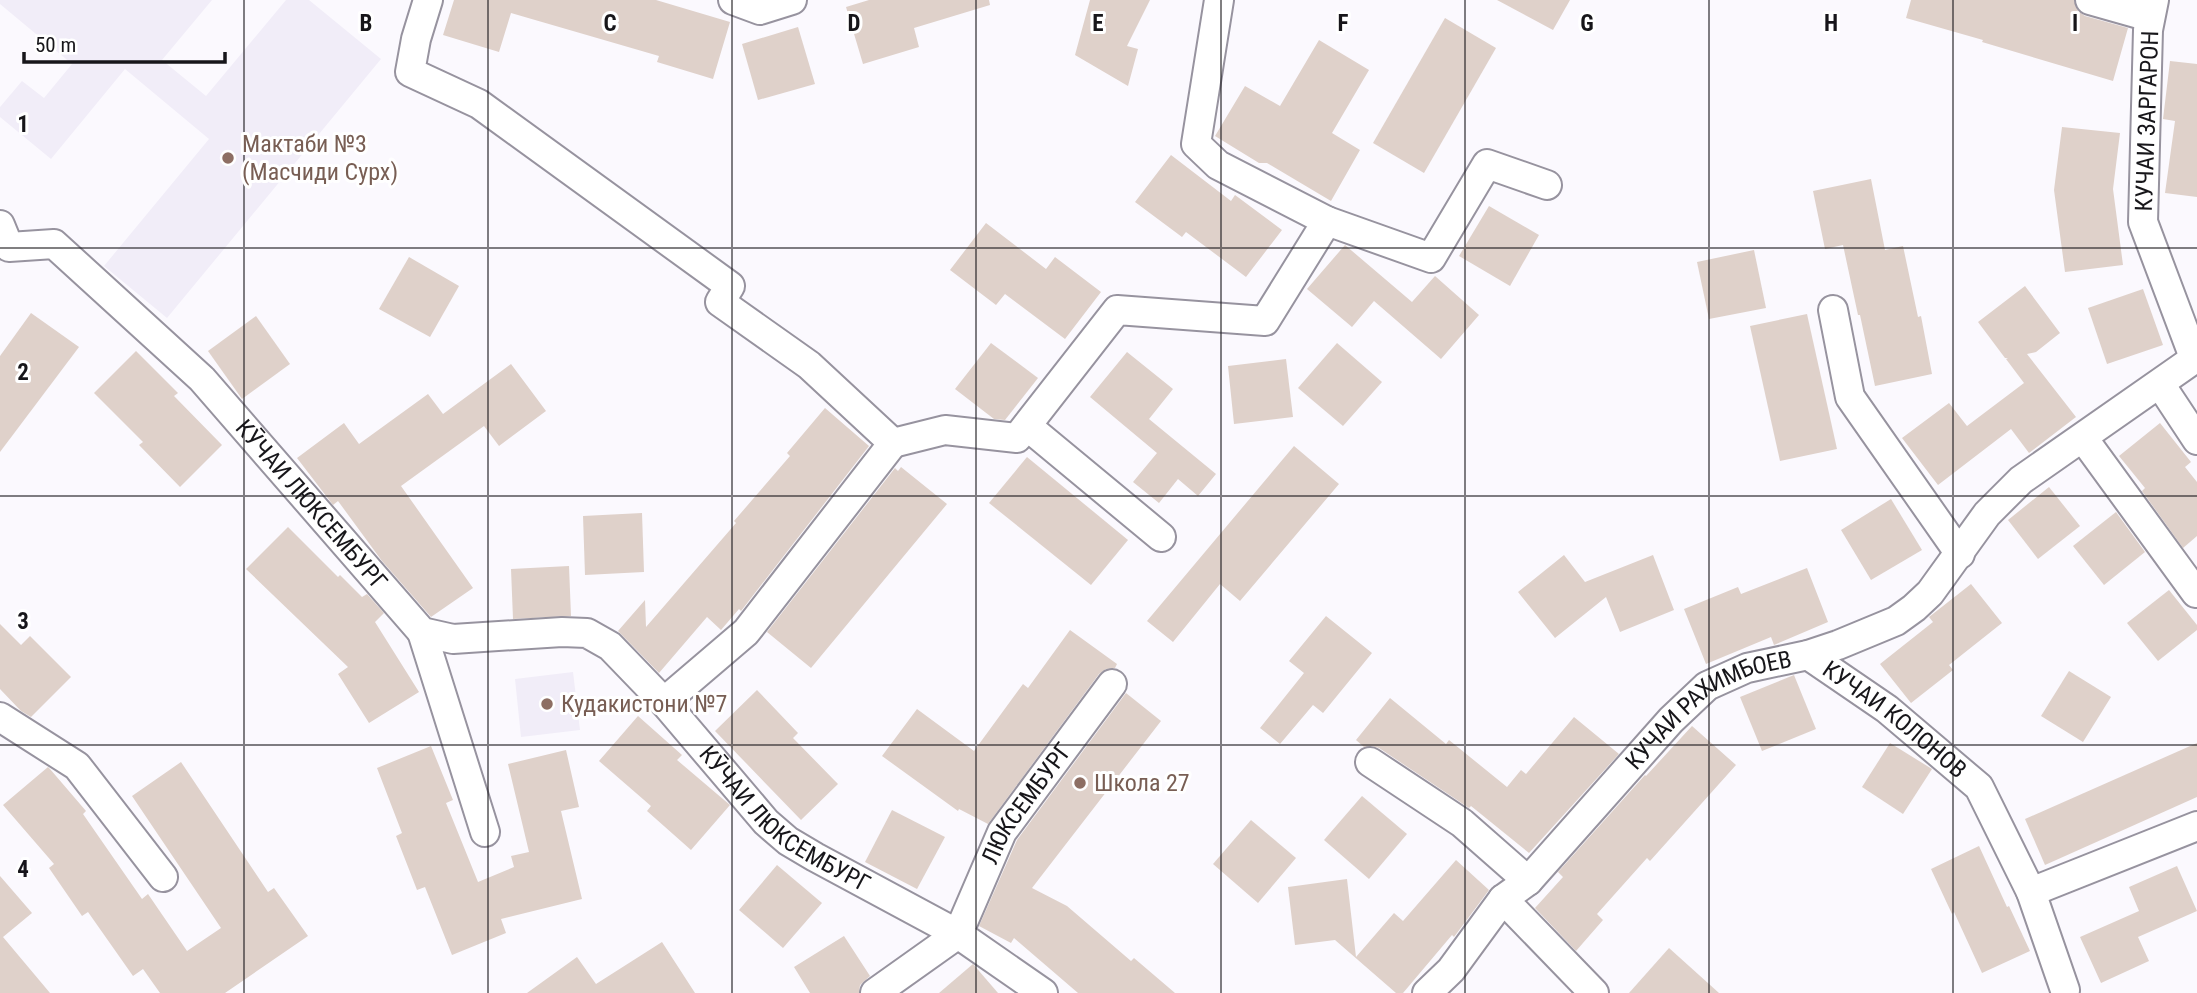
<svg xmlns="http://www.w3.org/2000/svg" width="2197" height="993" font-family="'Roboto Condensed',sans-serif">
  <rect width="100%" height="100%" fill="#fbf9fe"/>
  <g fill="#f1edf8">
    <path d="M 0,0 L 212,0 L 162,60 L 206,96 L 286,0 L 309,0 L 381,59 L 167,318 L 104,266 L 209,139 L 125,69 L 51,159 L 0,117 L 0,107 L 22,81 L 44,98 L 72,64 L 0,4 Z"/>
    <path d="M 573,672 L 580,730 L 521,737 L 515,679 Z"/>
  </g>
  <g fill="#dfd1ca">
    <path d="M 454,0 L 656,0 L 730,22 L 713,79 L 657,62 L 659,56 L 511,13 L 499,52 L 443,35 Z"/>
    <path d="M 869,0 L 989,0 L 990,5 L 914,28 L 919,47 L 863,64 L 846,7 Z"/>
    <path d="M 1090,0 L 1150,0 L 1127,46 L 1138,49 L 1128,86 L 1075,55 Z"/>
    <path d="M 1497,0 L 1570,0 L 1553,30 Z"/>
    <path d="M 1911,0 L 2074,0 L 2078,11 L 2085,16 L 2128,28 L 2113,81 L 1982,42 L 1983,40 L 1906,18 Z"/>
    <path d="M 1445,18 L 1496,48 L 1424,173 L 1373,143 Z"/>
    <path d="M 798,27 L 815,84 L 758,100 L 742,44 Z"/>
    <path d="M 1319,40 L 1369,70 L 1332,133 L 1360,150 L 1331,201 L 1267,163 L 1259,163 L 1215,136 L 1245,86 L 1280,106 Z"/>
    <path d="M 2170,61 L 2197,64 L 2197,197 L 2165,193 L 2175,121 L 2163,119 Z"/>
    <path d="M 2062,127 L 2120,133 L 2113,189 L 2123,265 L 2065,272 L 2054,190 Z"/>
    <path d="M 1171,155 L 1231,201 L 1235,195 L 1282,230 L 1246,277 L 1186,232 L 1182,237 L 1135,202 Z"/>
    <path d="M 1871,179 L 1885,250 L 1903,246 L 1918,317 L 1921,316 L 1932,374 L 1875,386 L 1860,315 L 1858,315 L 1843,245 L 1825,249 L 1813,191 Z"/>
    <path d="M 1489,206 L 1539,235 L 1510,286 L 1459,256 Z"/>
    <path d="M 986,223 L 1046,269 L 1055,257 L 1101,292 L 1065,339 L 1005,294 L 996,305 L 950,270 Z"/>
    <path d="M 1345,245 L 1412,302 L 1435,276 L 1479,315 L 1441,359 L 1374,301 L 1352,327 L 1307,289 Z"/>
    <path d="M 1754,250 L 1766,308 L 1709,319 L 1697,262 Z"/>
    <path d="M 409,257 L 459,286 L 430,337 L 379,309 Z"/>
    <path d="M 2025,286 L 2060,333 L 2036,352 L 2027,354 L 2076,417 L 2029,453 L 2011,429 L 1938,485 L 1902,438 L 1949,403 L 1967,426 L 2024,383 L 2006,359 L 2008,358 L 2005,358 L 1978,322 Z"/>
    <path d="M 2143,289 L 2163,345 L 2107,364 L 2088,308 Z"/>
    <path d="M 31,313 L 79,347 L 0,452 L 0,356 Z"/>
    <path d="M 1807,314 L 1837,449 L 1780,461 L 1750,326 Z"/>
    <path d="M 256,316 L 290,364 L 242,399 L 208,351 Z"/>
    <path d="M 991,343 L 1038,378 L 1005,420 L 994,419 L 955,389 Z"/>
    <path d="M 1337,343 L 1382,382 L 1343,426 L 1298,388 Z"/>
    <path d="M 136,351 L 178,393 L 174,396 L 222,445 L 180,487 L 139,445 L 143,442 L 94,393 Z"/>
    <path d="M 1127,352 L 1173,389 L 1149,419 L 1216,474 L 1198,496 L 1178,479 L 1159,503 L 1133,482 L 1157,453 L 1090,397 Z"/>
    <path d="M 1286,359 L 1293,417 L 1234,424 L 1228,366 Z"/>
    <path d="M 511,364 L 546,411 L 499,446 L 484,426 L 401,486 L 473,588 L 431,617 L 382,561 L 338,501 L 333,505 L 297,458 L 344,423 L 359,444 L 428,394 L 443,414 Z"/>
    <path d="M 825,408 L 869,446 L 741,611 L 739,609 L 721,630 L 707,617 L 659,673 L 618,631 L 645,600 L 646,627 L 736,523 L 734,521 L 790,456 L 787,453 Z"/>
    <path d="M 2160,423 L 2191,462 L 2185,467 L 2197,482 L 2197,536 L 2183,548 L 2142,491 L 2145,488 L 2119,456 Z"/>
    <path d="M 1294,446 L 1339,484 L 1240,601 L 1220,584 L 1173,642 L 1147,621 Z"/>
    <path d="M 1027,457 L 1128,540 L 1091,585 L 989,503 Z"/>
    <path d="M 901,467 L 947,504 L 811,668 L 767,632 L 895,468 L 898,471 Z"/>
    <path d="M 2049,487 L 2080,526 L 2038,559 L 2008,520 Z"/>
    <path d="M 1891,499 L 1922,550 L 1871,580 L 1841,530 Z"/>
    <path d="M 2116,512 L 2145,552 L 2104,585 L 2073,546 Z"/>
    <path d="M 642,513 L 644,572 L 585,575 L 583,516 Z"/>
    <path d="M 288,527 L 338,577 L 340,575 L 362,597 L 367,594 L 384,613 L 375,622 L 419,692 L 369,723 L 338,674 L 348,667 L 246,569 Z"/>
    <path d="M 1564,555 L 1585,582 L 1653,555 L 1674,610 L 1620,632 L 1606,597 L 1555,638 L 1518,592 Z"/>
    <path d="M 569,566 L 571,616 L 513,619 L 511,569 Z"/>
    <path d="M 1807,568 L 1828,622 L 1774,645 L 1771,637 L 1706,664 L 1684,609 L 1738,587 L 1741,594 Z"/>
    <path d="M 1971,584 L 2002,623 L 1949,665 L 1953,670 L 1911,703 L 1880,664 L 1933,622 L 1929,617 Z"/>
    <path d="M 2169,590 L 2197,625 L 2197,630 L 2158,661 L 2127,623 Z"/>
    <path d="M 1326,616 L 1372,653 L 1323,713 L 1313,705 L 1280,744 L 1260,728 L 1304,673 L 1289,661 Z"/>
    <path d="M 0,624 L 21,645 L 30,636 L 71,677 L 31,717 L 21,711 L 0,689 Z"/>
    <path d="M 1070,630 L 1117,664 L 1115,668 L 1106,669 L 1099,674 L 988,824 L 959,809 L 958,811 L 882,756 L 917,709 L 974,751 L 1023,684 L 1028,688 Z"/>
    <path d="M 2069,671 L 2111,697 L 2083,742 L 2041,716 Z"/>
    <path d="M 1794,675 L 1816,729 L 1762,751 L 1740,697 Z"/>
    <path d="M 757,690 L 798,733 L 793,738 L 838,784 L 801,820 L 715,731 Z"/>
    <path d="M 1126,693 L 1161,721 L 1032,888 L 1067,906 L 1131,961 L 1134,958 L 1175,993 L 1078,993 L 1014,938 L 1011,943 L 979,926 L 1017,840 Z"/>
    <path d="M 1390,698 L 1446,744 L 1449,740 L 1507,787 L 1521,770 L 1526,774 L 1574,717 L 1619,754 L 1529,853 L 1471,806 L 1469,808 L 1379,748 L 1372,746 L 1364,747 L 1356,740 Z"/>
    <path d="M 638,716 L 682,755 L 677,760 L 730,805 L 691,850 L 647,811 L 651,806 L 599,761 Z"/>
    <path d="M 1692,726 L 1736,765 L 1650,861 L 1647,858 L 1597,914 L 1603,920 L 1576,951 L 1535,908 L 1563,877 L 1558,872 L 1645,775 L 1646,776 Z"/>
    <path d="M 1890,743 L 1932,769 L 1903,814 L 1862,787 Z"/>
    <path d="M 2197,743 L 2197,797 L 2045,865 L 2025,819 Z"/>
    <path d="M 431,746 L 453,800 L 446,803 L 478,882 L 514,867 L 511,856 L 529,852 L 508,764 L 566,750 L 579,807 L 561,811 L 582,899 L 501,919 L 506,933 L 452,955 L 425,887 L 417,890 L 396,836 L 402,833 L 377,768 Z"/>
    <path d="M 181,762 L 268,892 L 274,888 L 308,936 L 225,993 L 160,993 L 143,969 L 133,976 L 88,912 L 82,916 L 49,868 L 54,864 L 3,805 L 48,767 L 50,769 L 86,811 L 83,814 L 142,899 L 148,894 L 187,951 L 221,928 L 132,796 Z"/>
    <path d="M 1362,796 L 1407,834 L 1369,879 L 1324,840 Z"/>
    <path d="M 892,810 L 945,837 L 917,889 L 865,862 Z"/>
    <path d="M 1251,820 L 1296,858 L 1258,903 L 1213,864 Z"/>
    <path d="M 1979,846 L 2007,907 L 2009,906 L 2030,951 L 1982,973 L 1954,912 L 1952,914 L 1931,869 Z"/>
    <path d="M 1456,860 L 1489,890 L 1454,937 L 1452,935 L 1403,993 L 1396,993 L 1335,940 L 1295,945 L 1288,887 L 1347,879 L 1356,957 L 1394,913 L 1403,921 Z"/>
    <path d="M 777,865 L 822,903 L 783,948 L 739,910 Z"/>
    <path d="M 2177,866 L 2197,911 L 2138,937 L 2149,961 L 2101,983 L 2080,937 L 2139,911 L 2129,887 Z"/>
    <path d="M 0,876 L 32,913 L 3,937 L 50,993 L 0,993 Z"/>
    <path d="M 844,936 L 870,976 L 860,985 L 859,993 L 810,993 L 794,967 Z"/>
    <path d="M 662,942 L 695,993 L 527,993 L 577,957 L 596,984 Z"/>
    <path d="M 1669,948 L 1719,993 L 1629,993 Z"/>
    <path d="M 973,964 L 998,993 L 939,993 Z"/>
  </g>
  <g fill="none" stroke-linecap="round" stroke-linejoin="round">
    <g stroke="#97939f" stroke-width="32">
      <g id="minor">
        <path d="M 428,0 L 416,39 L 410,72 L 479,104 L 730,286 L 720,302 L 809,365 L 893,443 L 746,632 L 664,702"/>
        <path d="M 733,0 L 760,10 L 792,0"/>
        <path d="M 2090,0 L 2150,17"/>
        <path d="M 2154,0 L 2148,30 L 2143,222 L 2195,360"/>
        <path d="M 1327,221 L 1431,258 L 1487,164 L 1547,185"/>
        <path id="s1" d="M 0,225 L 9,247 L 54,244 L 202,379 L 422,632 L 453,639 L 562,632 L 587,633 L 610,646 L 664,702 L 766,822 L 788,841 L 815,857 L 958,934 L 1043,993"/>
        <path d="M 1833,310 L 1850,397 L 1960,554"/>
        <path d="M 2160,384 L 2197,440"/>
        <path d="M 1027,426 L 1161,537"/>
        <path d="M 2083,438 L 2196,593"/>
        <path d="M 893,443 L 945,430 L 1017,438 L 1117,310 L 1265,321 L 1327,221 L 1218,165 L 1196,144 L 1219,0"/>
        <path d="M 422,632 L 485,832"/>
        <path id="s2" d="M 1808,655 L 1887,709 L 1979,787 L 2031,892 L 2197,826"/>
        <path d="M 0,717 L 77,766 L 163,877"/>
        <path d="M 1370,762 L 1462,823 L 1528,881"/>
        <path d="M 2031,892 L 2065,990"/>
        <path d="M 1503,899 L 1594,993"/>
        <path id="s3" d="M 875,993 L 958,934 L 1002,832 L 1112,684"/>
        <path id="s4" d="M 1427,993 L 1451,970 L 1503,899 L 1528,881 L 1671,720 L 1707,686 L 1747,668 L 1808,655 L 1838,645 L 1896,621 L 1914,608 L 1930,593 L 1987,514 L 2021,480 L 2197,357"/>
      </g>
    </g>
    <use href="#minor" stroke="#fff" stroke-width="28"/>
  </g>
  <path fill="none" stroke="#17161a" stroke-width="2" stroke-opacity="0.55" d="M 244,0 L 244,993M 488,0 L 488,993M 732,0 L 732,993M 976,0 L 976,993M 1221,0 L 1221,993M 1465,0 L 1465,993M 1709,0 L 1709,993M 1953,0 L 1953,993M 0,248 L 2197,248M 0,496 L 2197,496M 0,745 L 2197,745"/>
  <g fill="#8d6e63" stroke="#fff" stroke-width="2.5">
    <circle cx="228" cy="158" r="7"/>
    <circle cx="547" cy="704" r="7"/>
    <circle cx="1080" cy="783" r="7"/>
  </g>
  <g text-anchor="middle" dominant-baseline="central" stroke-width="6" stroke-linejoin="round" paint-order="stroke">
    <g font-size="24" fill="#17161a" stroke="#fff">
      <text transform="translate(2147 121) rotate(-88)">КУЧАИ ЗАРГАРОН</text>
      <text stroke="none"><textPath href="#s1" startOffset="436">КӮЧАИ ЛЮКСЕМБУРГ</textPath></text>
      <text stroke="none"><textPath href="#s4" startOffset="406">КУЧАИ РАХИМБОЕВ</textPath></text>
      <text stroke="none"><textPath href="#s2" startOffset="108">КУЧАИ КОЛОНОВ</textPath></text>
      <text stroke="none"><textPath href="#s3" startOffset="250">ЛЮКСЕМБУРГ</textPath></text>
      <text stroke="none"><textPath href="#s1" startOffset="1045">КӮЧАИ ЛЮКСЕМБУРГ</textPath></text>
    </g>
    <g font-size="24" fill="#785e54" stroke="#fff" text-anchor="start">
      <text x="242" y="144">Мактаби №3<tspan x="242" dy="28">(Масчиди Сурх)</tspan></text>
      <text x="561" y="704">Кудакистони №7</text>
      <text x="1094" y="783">Школа 27</text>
    </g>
  </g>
  <g font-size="23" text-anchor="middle" font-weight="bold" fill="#17161a" stroke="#fff" stroke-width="6" stroke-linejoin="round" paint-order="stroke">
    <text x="366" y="31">B</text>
    <text x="610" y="31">C</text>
    <text x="854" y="31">D</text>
    <text x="1098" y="31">E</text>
    <text x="1343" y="31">F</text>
    <text x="1587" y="31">G</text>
    <text x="1831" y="31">H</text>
    <text x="2075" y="31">I</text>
    <text x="23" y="132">1</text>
    <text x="23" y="380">2</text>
    <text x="23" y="629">3</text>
    <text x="23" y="877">4</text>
  </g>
  <path d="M24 52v10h201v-10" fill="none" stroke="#17161a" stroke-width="3.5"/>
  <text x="35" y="52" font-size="21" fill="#17161a" stroke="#ffffff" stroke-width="5" paint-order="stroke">50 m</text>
</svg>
